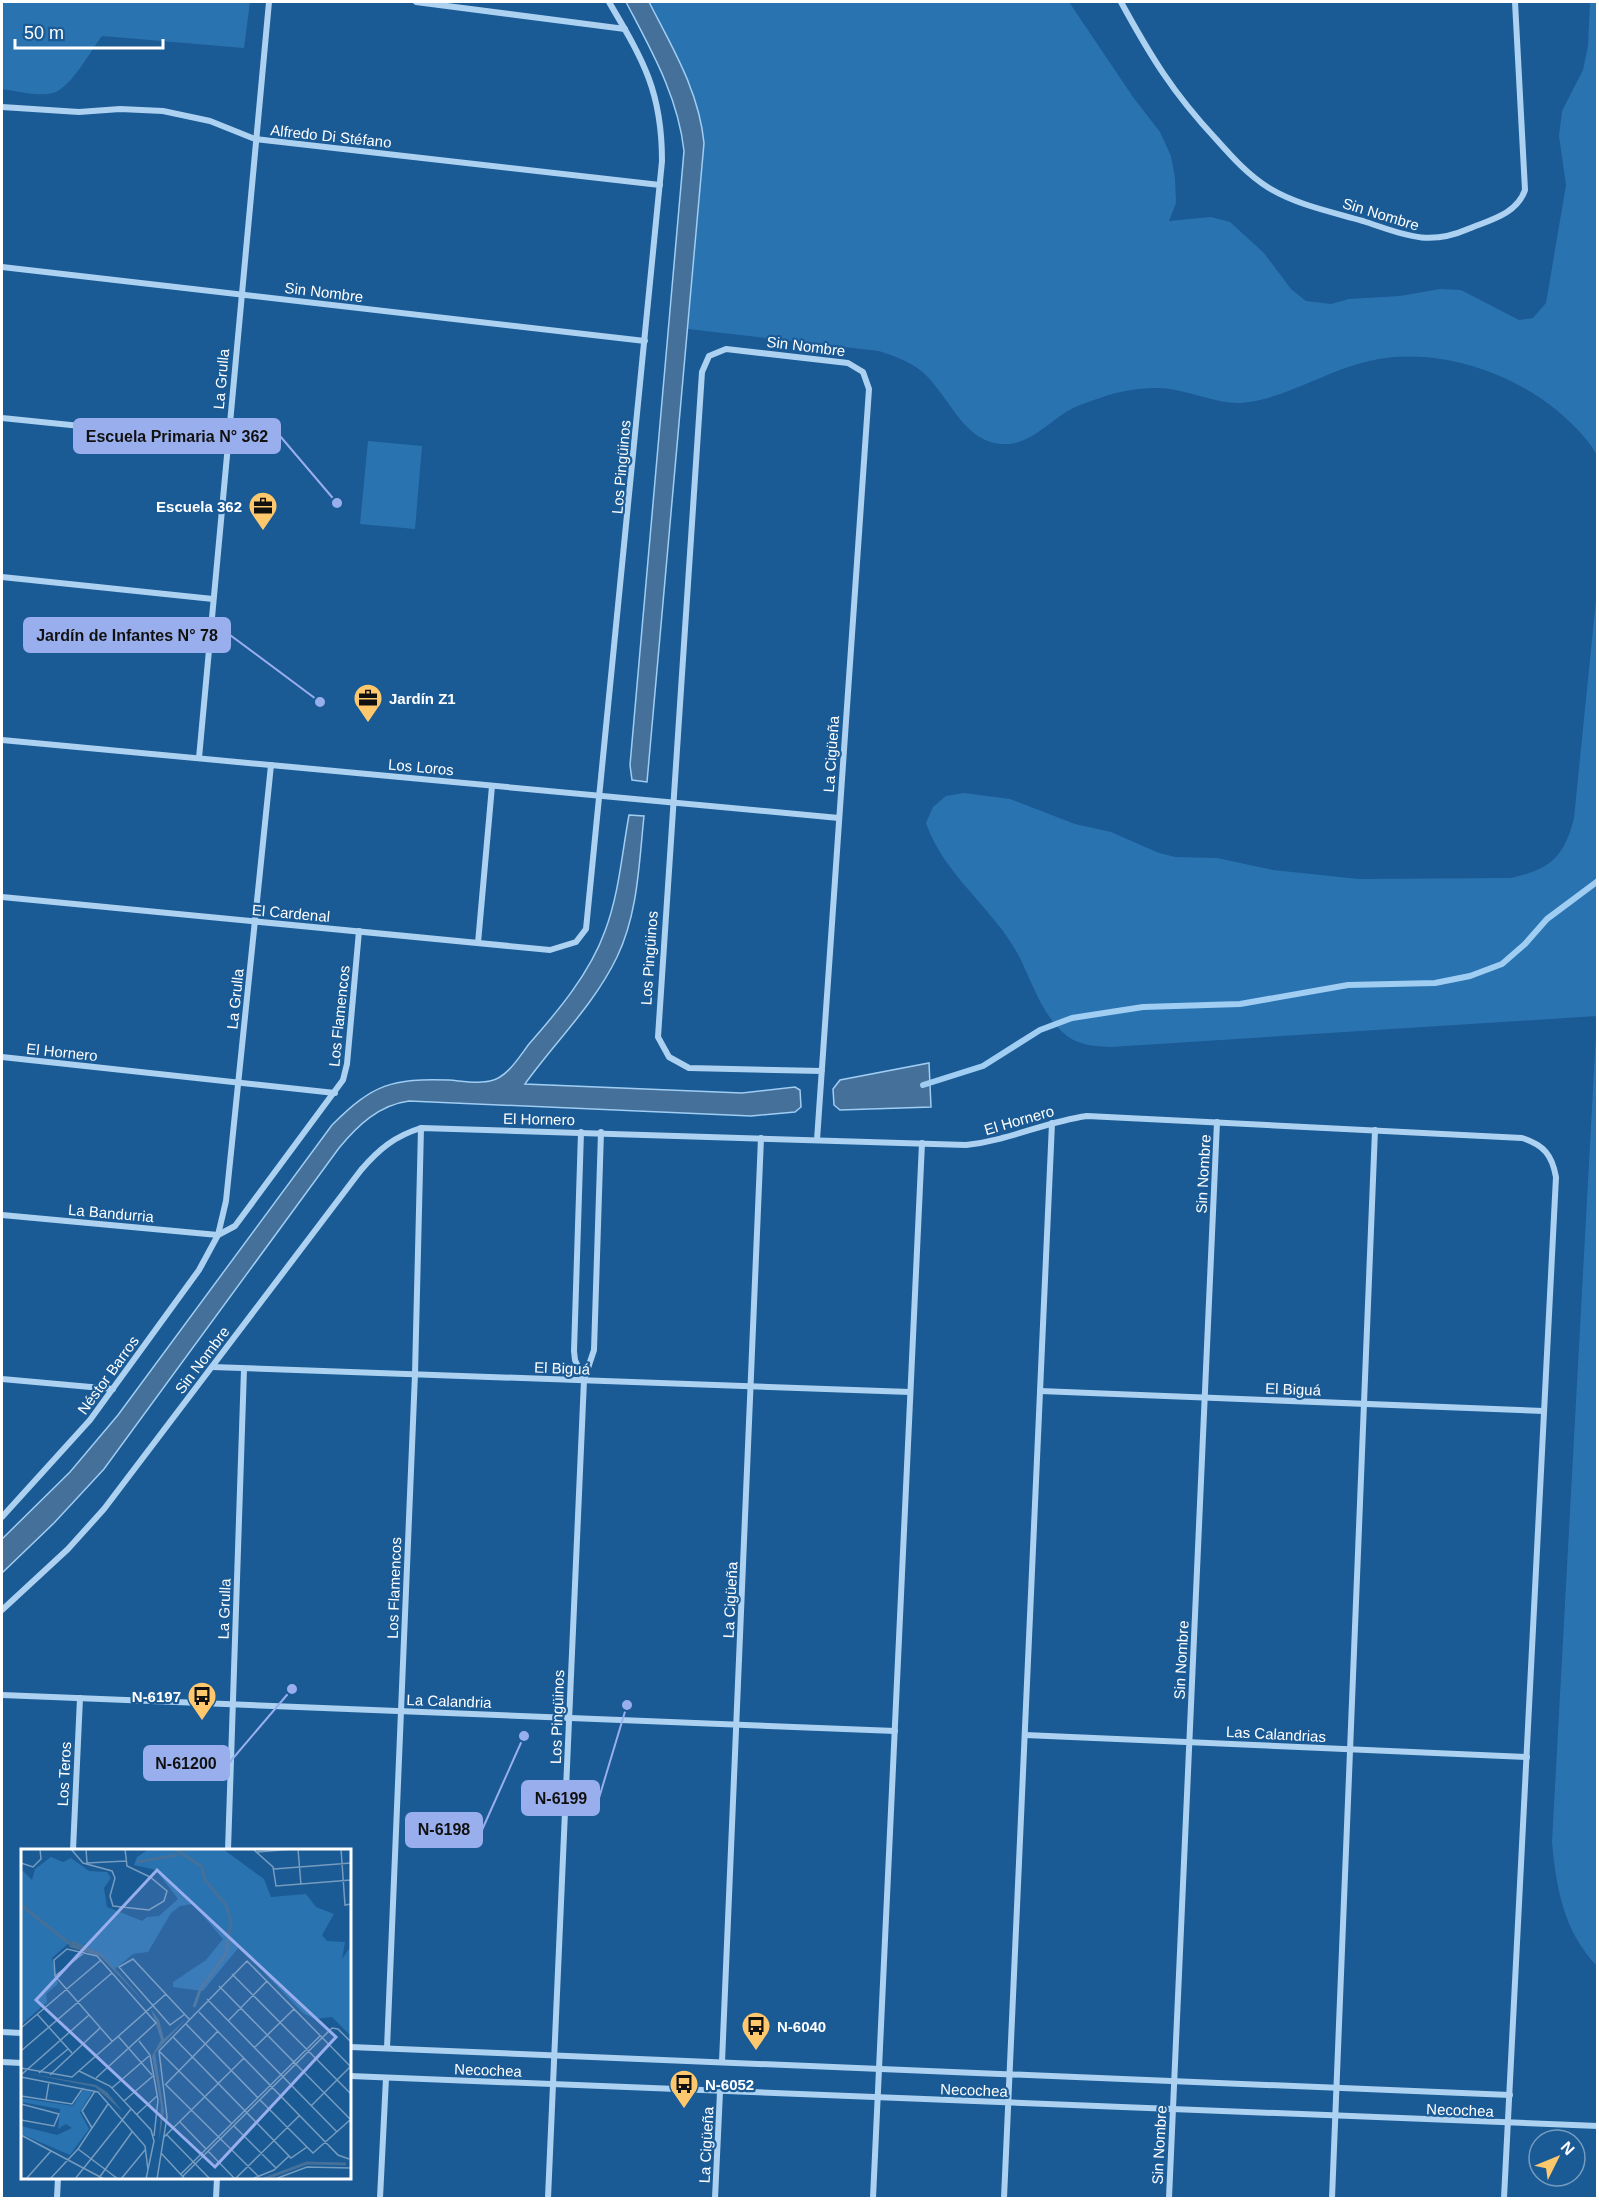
<svg xmlns="http://www.w3.org/2000/svg" width="1599" height="2200" font-family="Helvetica,sans-serif">
  <rect width="100%" height="100%" fill="#1a5a95"/>
  <g fill="#2a73b1">
    <path d="M 2,2 L 250,2 L 244,48 L 102,36 C 91,50 71,88 53,93 C 38,97 17,91 2,89 Z"/>
    <path d="M 649,2 L 1069,2 L 1133,97 L 1160,132 L 1171,156 L 1175,178 L 1176,203 L 1169,221 L 1211,217 L 1230,222 L 1264,253 L 1291,289 L 1306,301 L 1331,304 L 1349,299 L 1400,296 L 1440,289 L 1461,290 L 1519,320 L 1533,318 L 1546,303 L 1566,185 L 1559,136 L 1562,111 L 1583,70 L 1588,46 L 1590,2 L 1597,2 L 1597,456 C 1593,446 1583,436 1576,428 C 1527,376 1440,344 1369,361 C 1325,371 1286,399 1241,403 C 1217,404 1193,392 1170,389 C 1149,386 1123,390 1103,397 C 1093,400 1082,404 1073,408 C 1050,420 1030,446 1002,444 C 962,442 948,392 920,370 C 908,361 894,356 879,351 L 688,329 L 704,143 L 692,88 Z"/>
    <path d="M 368,441 L 422,446 L 415,529 L 360,524 Z"/>
    <path d="M 1597,590 L 1597,1966 C 1564,1932 1556,1888 1552,1842 L 1597,1016 L 1111,1047 C 1096,1046 1080,1046 1067,1036 C 1043,1017 1033,985 1020,958 C 995,909 944,876 926,823 L 933,807 L 946,796 L 964,793 L 1010,799 L 1075,824 L 1111,832 L 1159,853 L 1175,857 L 1217,858 L 1273,870 L 1359,879 L 1511,878 C 1550,869 1564,858 1574,818 Z"/>
  </g>
  <g fill="#44709a" stroke="#a0cdf2" stroke-width="1.5">
    <path d="M 626,2 L 649,2 C 672,47 699,91 704,143 L 647,782 L 632,780 L 630,765 L 684,151 C 678,96 651,50 626,2 Z"/>
    <path d="M 629,815 L 644,816 C 639,863 638,914 617,957 C 594,1005 555,1042 525,1084 L 742,1093 L 795,1087 L 800,1090 L 801,1107 L 795,1112 L 751,1116 L 409,1101 C 379,1105 358,1125 339,1148 L 104,1469 L 54,1523 L 2,1573 L 2,1539 L 70,1472 L 118,1415 L 332,1125 C 373,1084 392,1078 449,1080 C 462,1081 478,1084 490,1081 C 507,1078 519,1057 529,1044 C 558,1011 590,973 605,931 C 619,894 622,853 629,815 Z"/>
    <path d="M 929,1063 L 931,1107 L 840,1110 L 834,1105 L 833,1089 L 840,1080 Z"/>
  </g>
  <g fill="none" stroke-linecap="round" stroke-linejoin="round">
    <path stroke="#a0cdf2" stroke-width="6" d="M 923,1085 L 983,1066 L 1040,1030 L 1072,1018 L 1143,1007 L 1240,1004 L 1348,985 L 1435,983 L 1470,976 L 1502,964 L 1525,944 L 1547,919 L 1598,881"/>
    <g stroke="#add1f0" stroke-width="6">
      <path d="M 416,2 L 625,29"/>
      <path d="M 1121,2 C 1151,57 1173,93 1216,139 C 1232,157 1248,175 1269,188 C 1297,205 1332,212 1363,221 C 1403,234 1427,247 1468,229 C 1490,220 1517,214 1525,190 L 1515,2"/>
      <path d="M 2,107 L 79,112 L 120,109 L 163,111 L 210,121 L 255,139 L 660,185"/>
      <path d="M 2,267 L 645,341"/>
      <path d="M 2,418 L 228,441"/>
      <path d="M 2,577 L 213,599"/>
      <path d="M 2,740 L 839,818"/>
      <path d="M 199,758 L 269,2"/>
      <path d="M 2,897 L 550,950 L 576,942 L 586,929 L 662,161 C 662,91 643,60 609,2"/>
      <path d="M 478,943 L 492,786"/>
      <path d="M 2,1057 L 335,1093"/>
      <path d="M 581,1132 L 574,1351 L 575,1360 L 584,1380"/>
      <path d="M 817,1140 L 869,389 L 863,372 L 848,363 L 726,349 L 709,356 L 702,372 L 658,1037 L 669,1057 L 689,1068 L 822,1071"/>
      <path d="M 2,1215 L 218,1235 L 235,1226 L 343,1080 L 347,1064 L 359,931"/>
      <path d="M 212,1367 L 910,1392"/>
      <path d="M 2,1379 L 113,1389"/>
      <path d="M 1040,1391 L 1544,1411"/>
      <path d="M 2,1517 L 90,1420 L 199,1270 L 218,1235 L 226,1201 L 271,765"/>
      <path d="M 2,1610 L 68,1549 L 104,1509 L 361,1170 C 379,1149 395,1136 421,1128 L 966,1145 C 1011,1140 1044,1122 1087,1116 L 1522,1138 C 1544,1145 1552,1155 1556,1177 L 1504,2198"/>
      <path d="M 2,1695 L 895,1731"/>
      <path d="M 1025,1735 L 1527,1757"/>
      <path d="M 73,1850 L 80,1698"/>
      <path d="M 228,1850 L 244,1369"/>
      <path d="M 2,2032 L 22,2033"/>
      <path d="M 350,2047 L 1510,2095"/>
      <path d="M 387,2048 L 415,1374 L 421,1128"/>
      <path d="M 2,2062 L 22,2063"/>
      <path d="M 722,2062 L 761,1138"/>
      <path d="M 350,2076 L 1598,2126"/>
      <path d="M 57,2198 L 58,2178"/>
      <path d="M 216,2198 L 217,2178"/>
      <path d="M 380,2198 L 386,2078"/>
      <path d="M 548,2198 L 584,1380 L 594,1350 L 601,1132"/>
      <path d="M 715,2198 L 720,2092"/>
      <path d="M 873,2198 L 922,1143"/>
      <path d="M 1004,2198 L 1052,1123"/>
      <path d="M 1169,2198 L 1217,1122"/>
      <path d="M 1332,2198 L 1375,1130"/>
    </g>
  </g>
  <defs>
    <g id="office-pin" transform="scale(1.5)"><path d="M0 17L-7.5 6A9.5 9.5 0 1 1 7.5 6Z" fill="#ffc86c" stroke="#1a5a95"/><path d="M-6-3h4V-5.5h4V-3h4V5H-6ZM-1-4.5V-3h2v-1.5ZM-6 0V1H6V0Z" fill="#111"/></g>
    <g id="bus-pin" transform="scale(1.5)"><path d="M0 17L-7.5 6A9.5 9.5 0 1 1 7.5 6Z" fill="#ffc86c" stroke="#1a5a95"/><path d="M-5-6H5V4H4V6H2V4H-2V6H-4V4H-5ZM-3.5-4V0h7V-4ZM-3.5 1.2v1.5H-2V1.2ZM2 1.2v1.5H3.5V1.2Z" fill="#111"/></g>
  </defs>
  <g fill-rule="evenodd">
    <use href="#office-pin" x="263" y="506"/>
    <use href="#office-pin" x="368" y="698"/>
    <use href="#bus-pin" x="202" y="1696"/>
    <use href="#bus-pin" x="756" y="2026"/>
    <use href="#bus-pin" x="684" y="2084"/>
  </g>
  <g text-anchor="middle" dominant-baseline="central" stroke-width="4.5" stroke-linejoin="round" paint-order="stroke">
    <g font-size="15" fill="#fff" stroke="#1a5a95">
      <text transform="translate(331 136) rotate(6)">Alfredo Di Stéfano</text>
      <text transform="translate(1381 214) rotate(17)">Sin Nombre</text>
      <text transform="translate(324 292) rotate(7)">Sin Nombre</text>
      <text transform="translate(806 346) rotate(7)">Sin Nombre</text>
      <text transform="translate(221 379) rotate(-85)">La Grulla</text>
      <text transform="translate(621 467) rotate(-85)">Los Pingüinos</text>
      <text transform="translate(831 754) rotate(-86)">La Cigüeña</text>
      <text transform="translate(421 767) rotate(5)">Los Loros</text>
      <text transform="translate(291 913) rotate(5)">El Cardenal</text>
      <text transform="translate(649 958) rotate(-86)">Los Pingüinos</text>
      <text transform="translate(235 999) rotate(-84)">La Grulla</text>
      <text transform="translate(339 1016) rotate(-84)">Los Flamencos</text>
      <text transform="translate(62 1052) rotate(6)">El Hornero</text>
      <text transform="translate(539 1119) rotate(1)">El Hornero</text>
      <text transform="translate(1019 1120) rotate(-16)">El Hornero</text>
      <text transform="translate(1203 1174) rotate(-87)">Sin Nombre</text>
      <text transform="translate(111 1213) rotate(5)">La Bandurria</text>
      <text transform="translate(202 1360) rotate(-53)">Sin Nombre</text>
      <text transform="translate(562 1368) rotate(2)">El Biguá</text>
      <text transform="translate(108 1375) rotate(-54)">Néstor Barros</text>
      <text transform="translate(1293 1389) rotate(2)">El Biguá</text>
      <text transform="translate(394 1588) rotate(-88)">Los Flamencos</text>
      <text transform="translate(730 1600) rotate(-87)">La Cigüeña</text>
      <text transform="translate(224 1609) rotate(-88)">La Grulla</text>
      <text transform="translate(1181 1660) rotate(-87)">Sin Nombre</text>
      <text transform="translate(449 1701) rotate(2)">La Calandria</text>
      <text transform="translate(557 1717) rotate(-88)">Los Pingüinos</text>
      <text transform="translate(1276 1734) rotate(3)">Las Calandrias</text>
      <text transform="translate(64 1774) rotate(-87)">Los Teros</text>
      <text transform="translate(488 2070) rotate(2)">Necochea</text>
      <text transform="translate(974 2090) rotate(2)">Necochea</text>
      <text transform="translate(1460 2110) rotate(2)">Necochea</text>
      <text transform="translate(706 2145) rotate(-87)">La Cigüeña</text>
      <text transform="translate(1159 2145) rotate(-87)">Sin Nombre</text>
    </g>
    <g font-size="15" font-weight="bold" fill="#fff" stroke="#1a5a95" text-anchor="start">
      <text x="242" y="506" text-anchor="end">Escuela 362</text>
      <text x="389" y="698">Jardín Z1</text>
      <text x="181" y="1696" text-anchor="end">N-6197</text>
      <text x="777" y="2026">N-6040</text>
      <text x="705" y="2084">N-6052</text>
    </g>
  </g>
  <g transform="translate(21 1849)">
    <rect width="330" height="330" fill="#1a5a95"/>
    <path d="M 128,0 L 202,0 L 243,30 L 250,48 L 285,45 L 295,58 L 313,65 L 301,86 L 306,92 L 324,93 L 321,110 L 330,97 L 330,187 L 311,168 L 294,170 L 282,164 L 218,98 L 182,142 L 152,138 L 152,133 L 185,111 L 202,90 L 172,55 L 159,57 L 150,64 L 127,103 L 112,105 L 94,120 L 78,103 L 50,92 L 31,109 L 37,135 L 25,145 L 26,153 L 0,176 L 0,20 L 11,31 L 14,20 L 30,8 L 42,13 L 50,9 L 68,22 L 86,23 L 90,29 L 83,39 L 86,58 L 121,72 L 126,68 L 138,67 L 157,50 L 135,21 L 113,16 L 116,8 ZM 62,241 L 71,243 L 59,263 L 68,280 L 49,306 L 0,285 L 0,277 L 36,286 L 51,279 L 45,275 L 37,280 L 39,260 L 0,253 L 0,249 L 52,257 Z" fill="#2a73b1"/>
    <path d="M 50,91 L 80,104 L 127,157 L 79,107 L 48,98 ZM 130,160 L 138,171 L 143,190 L 165,170 L 134,204 L 143,262 L 138,292 L 140,257 L 131,207 L 140,191 ZM 4,224 L 75,236 L 86,243 L 102,263 L 74,238 Z" fill="#44709a"/>
    <path fill="none" stroke="#44709a" stroke-width="3" d="M 154,0 L 181,18 L 184,31 L 205,56 L 210,72 L 205,105 L 179,141 L 173,158M 116,13 L 156,6M 0,56 L 49,95M 243,330 L 286,314 L 325,315"/>
    <path fill="none" stroke="#769cbf" stroke-width="1.5" d="M 50,0 L 62,14 L 91,22 L 94,29 L 89,47 L 92,57 L 128,61 L 143,52 L 146,42 L 129,28 L 106,17 L 104,0M 65,0 L 66,14 L 105,12M 232,0 L 252,18 L 255,37 L 330,31M 277,0 L 280,36M 320,0 L 324,56 L 330,55M 236,3 L 273,0M 0,14 L 12,18 L 20,10 L 19,0M 253,20 L 330,14M 211,125 L 330,245M 34,127 L 64,103M 198,137 L 329,270M 186,150 L 316,283M 178,163 L 317,306 L 328,310M 16,165 L 51,204M 164,165 L 149,176 L 98,118 L 112,110 L 169,171M 207,172 L 246,132M 165,175 L 237,249M 0,179 L 80,111M 97,187 L 131,226M 152,188 L 270,309 L 286,298M 118,192 L 129,206 L 137,251 L 133,287M 233,199 L 273,160M 0,202 L 91,124M 138,202 L 226,112 L 330,218M 138,202 L 211,275M 0,219 L 51,228 L 145,145M 58,222 L 89,237 L 130,281 L 133,292 L 125,330M 18,224 L 47,200M 0,226 L 68,166M 29,226 L 79,179M 0,228 L 77,243 L 124,297 L 127,321M 75,229 L 135,174 L 76,107 L 46,100 L 33,111 L 34,127 L 91,192M 144,235 L 237,327M 145,235 L 197,182M 91,239 L 128,207M 0,247 L 51,255 L 62,239M 25,251 L 28,233M 239,251 L 292,304 L 329,271M 103,252 L 132,227M 0,255 L 38,265 L 33,277 L 0,271M 290,257 L 330,217M 115,266 L 136,247M 159,273 L 185,300M 213,277 L 255,319M 71,279 L 61,262 L 74,242M 0,286 L 83,330M 146,286 L 189,330M 143,288 L 223,209M 330,297 L 330,318M 57,300 L 97,330M 187,302 L 214,330M 140,304 L 164,330M 160,325 L 299,187M 162,327 L 311,179 L 317,180 L 330,193M 78,329 L 111,283M 5,330 L 30,302M 29,330 L 57,300 L 87,255M 54,330 L 110,260M 100,330 L 124,301M 136,330 L 146,268 L 138,202M 214,330 L 279,266M 231,330 L 253,321 L 268,307M 254,330 L 286,318 L 330,319"/>
    <path fill="#99afed" fill-opacity="0.15" stroke="#99afed" stroke-width="3" d="M 136,21 L 315,188 L 194,318 L 15,151 Z"/>
    <rect width="330" height="330" fill="none" stroke="#fff" stroke-width="3"/>
  </g>
  <path fill="none" stroke="#99afed" stroke-width="2" d="M337 503L280 436M320 702L230 635M292 1689L229 1763M627 1705L599 1798M524 1736L482 1830"/>
  <g fill="#99afed" stroke="#1a5a95" stroke-width="2">
    <circle cx="337" cy="503" r="6"/>
    <circle cx="320" cy="702" r="6"/>
    <circle cx="292" cy="1689" r="6"/>
    <circle cx="627" cy="1705" r="6"/>
    <circle cx="524" cy="1736" r="6"/>
  </g>
  <g fill="#99afed" stroke="#99afed" stroke-width="2">
    <rect x="74" y="419" width="206" height="34" rx="6"/>
    <rect x="24" y="618" width="206" height="34" rx="6"/>
    <rect x="144" y="1746" width="85" height="34" rx="6"/>
    <rect x="522" y="1781" width="77" height="34" rx="6"/>
    <rect x="406" y="1813" width="76" height="34" rx="6"/>
  </g>
  <g font-size="16" text-anchor="middle" font-weight="bold" fill="#111">
    <text x="177" y="442">Escuela Primaria N° 362</text>
    <text x="127" y="641">Jardín de Infantes N° 78</text>
    <text x="186" y="1769">N-61200</text>
    <text x="561" y="1804">N-6199</text>
    <text x="444" y="1835">N-6198</text>
  </g>
  <rect width="1599" height="2200" fill="none" stroke="#ffffff" stroke-width="6"/>
  <g transform="translate(1557 2158) rotate(47)"><circle r="28" fill="#1a5a95" stroke="#769cbf" stroke-width="1.5"/>
  <path d="M0-4.5L10 22L0 15L-10 22Z" fill="#ffc86c"/>
  <text y="-9" font-size="16" font-weight="bold" text-anchor="middle" fill="#ffffff">N</text>
  </g>
  <path d="M15 39v9h148v-9" fill="none" stroke="#ffffff" stroke-width="3"/>
  <text x="24" y="39" font-size="18" fill="#ffffff" stroke="#1a5a95" stroke-width="4.5" paint-order="stroke">50 m</text>
</svg>
